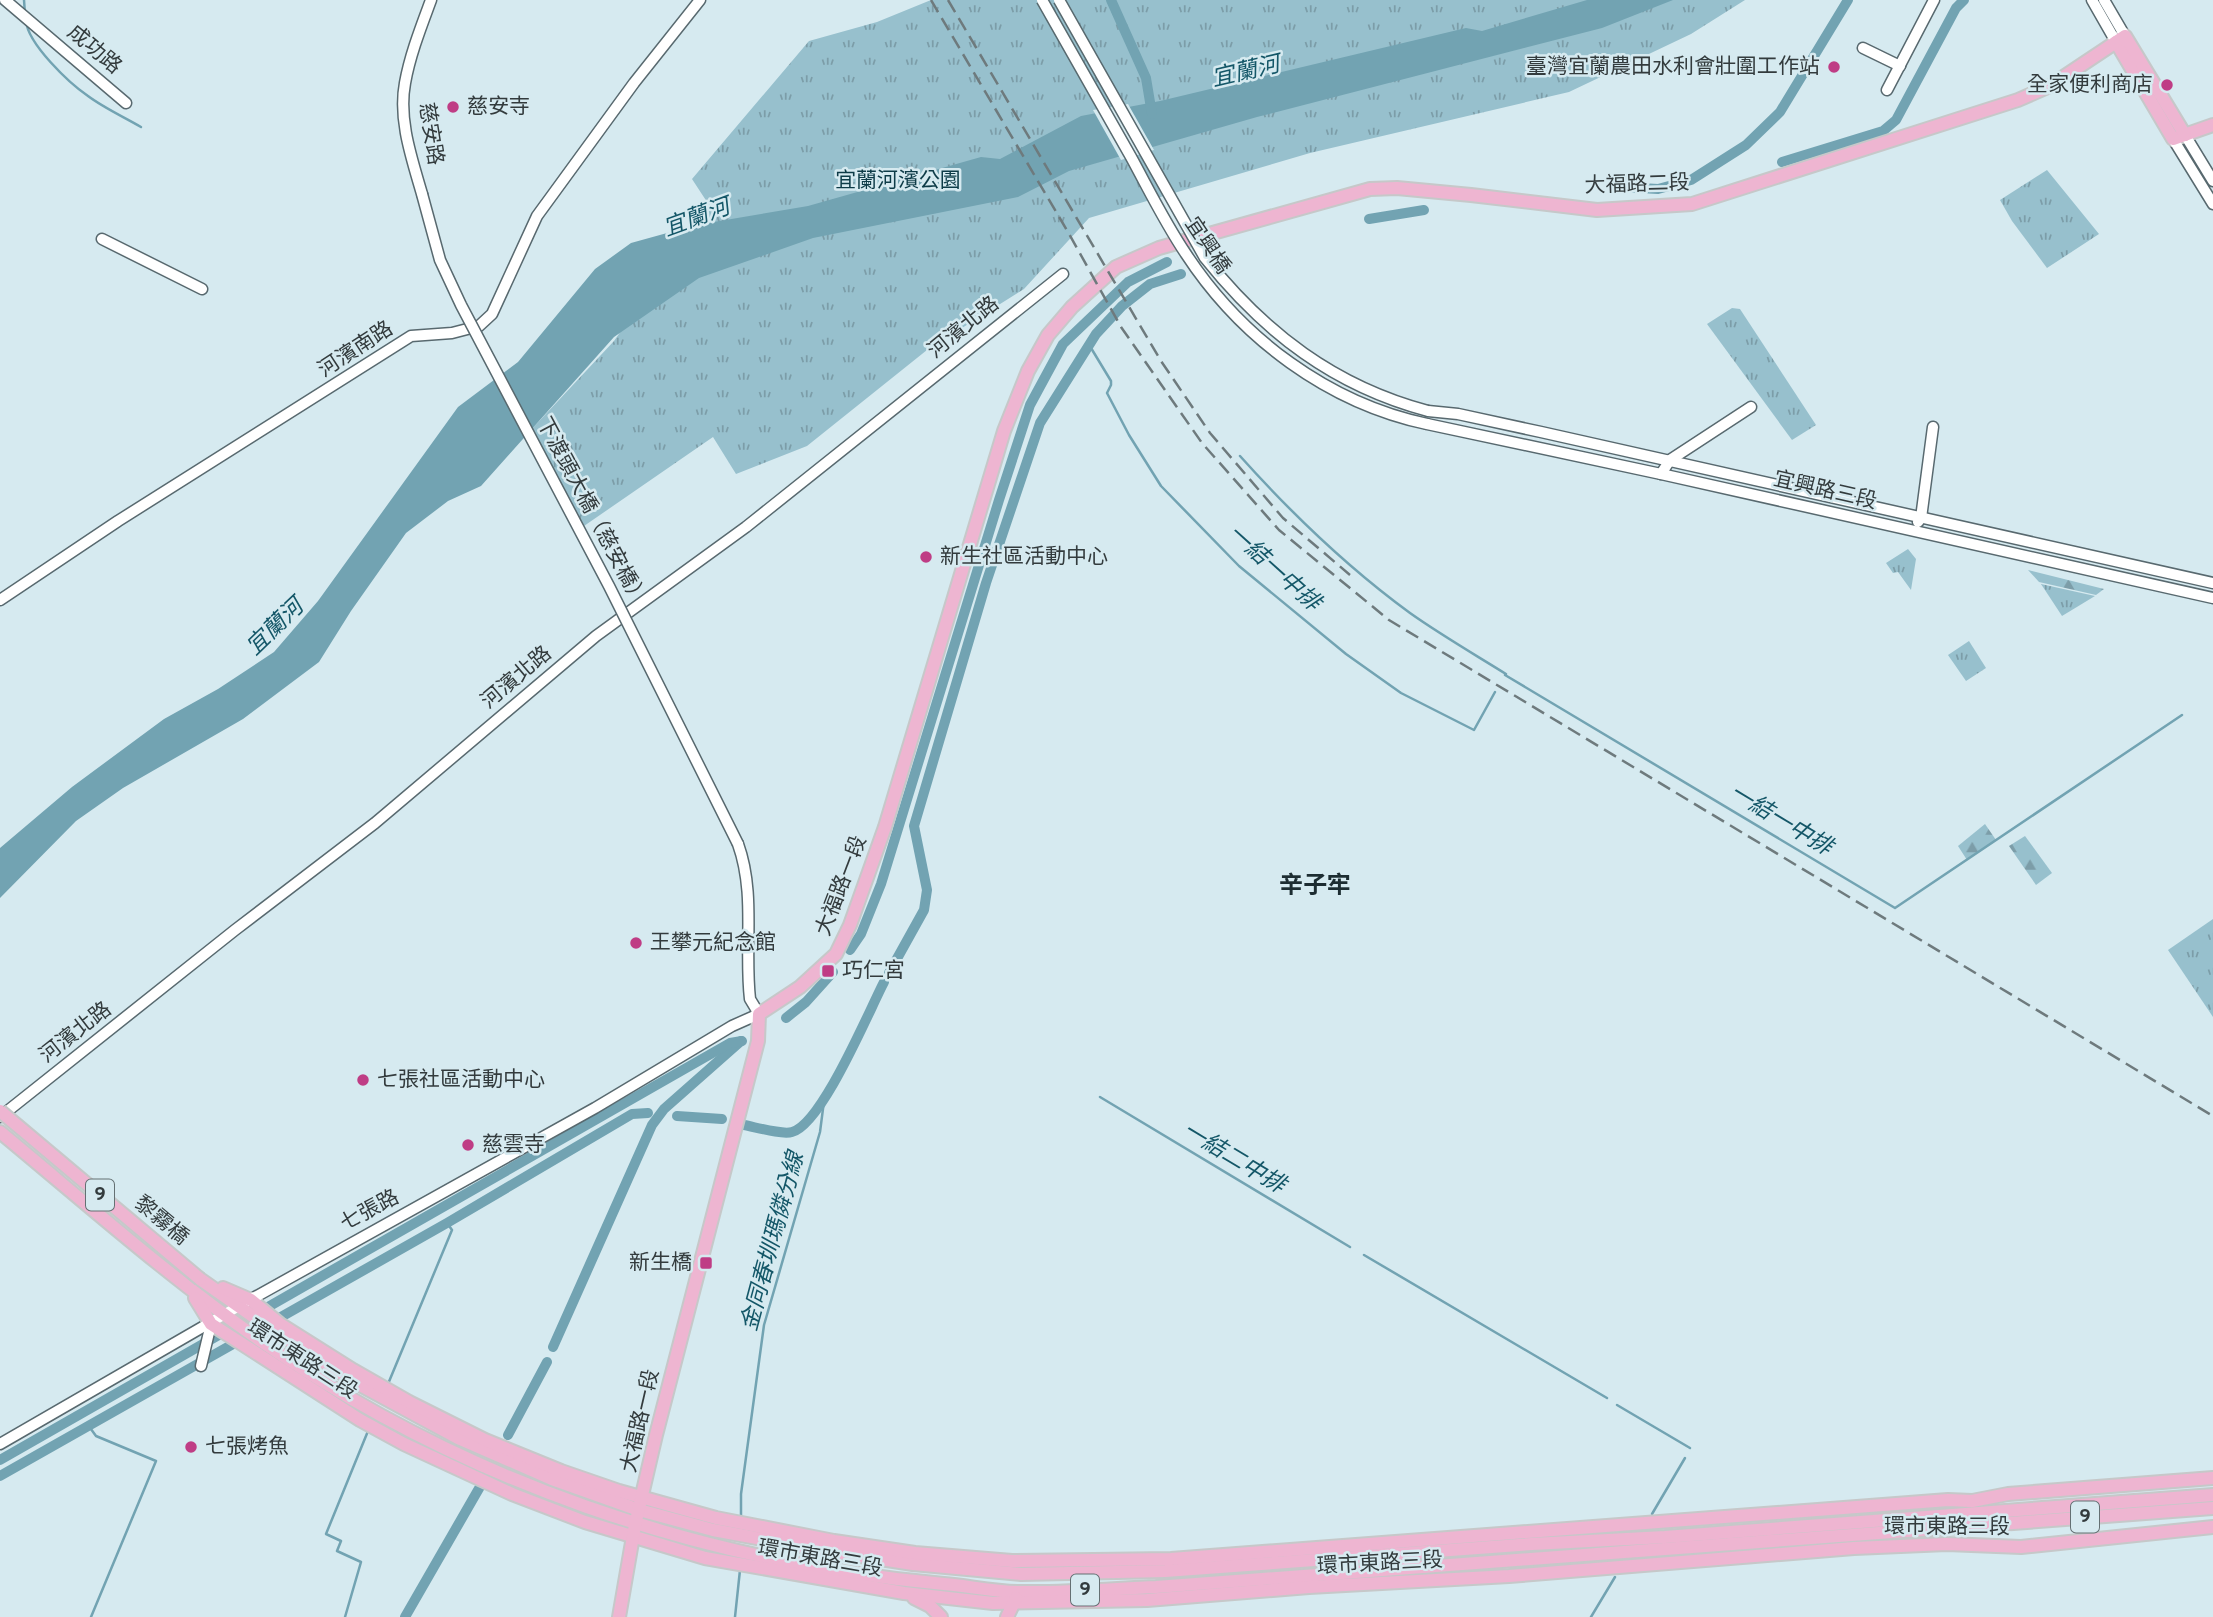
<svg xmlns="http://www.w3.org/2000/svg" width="2213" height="1617" font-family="Overpass,'Noto Sans TC',sans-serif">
  <defs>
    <pattern id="grass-tufts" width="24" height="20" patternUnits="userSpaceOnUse" patternTransform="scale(1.75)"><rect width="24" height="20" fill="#97c0cd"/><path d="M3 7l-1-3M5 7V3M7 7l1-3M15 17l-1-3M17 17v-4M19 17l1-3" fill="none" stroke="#7c9da8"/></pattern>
    <pattern id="forest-firs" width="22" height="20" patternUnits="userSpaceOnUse" patternTransform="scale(1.75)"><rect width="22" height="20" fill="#97c0cd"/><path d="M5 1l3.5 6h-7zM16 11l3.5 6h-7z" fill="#7c9da8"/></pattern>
  </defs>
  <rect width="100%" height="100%" fill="#d6eaf0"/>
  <g fill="url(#grass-tufts)">
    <path d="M 931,0 L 1745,0 L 1691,34 L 1569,92 L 1310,153 L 1089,218 L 1024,289 L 927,350 L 807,446 L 736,474 L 713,437 L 584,526 L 529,432 L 614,341 L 709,205 L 692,179 L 809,41 L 877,22 Z"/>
    <path d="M 2047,170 L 2099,234 L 2047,268 L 2012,221 L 2000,200 Z"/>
    <path d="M 1732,308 L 1740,309 L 1816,425 L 1792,440 L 1707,324 Z"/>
    <path d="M 1908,549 L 1916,559 L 1911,590 L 1898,572 L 1893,573 L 1886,563 Z"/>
    <path d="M 2041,584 L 2095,596 L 2062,616 Z"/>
    <path d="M 1969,641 L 1986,668 L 1966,681 L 1948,655 Z"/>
    <path d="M 2213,919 L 2213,1017 L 2168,950 Z"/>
  </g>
  <g fill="url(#forest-firs)">
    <path d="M 2028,570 L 2104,589 L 2096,595 L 2039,582 Z"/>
    <path d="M 1985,824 L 1996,840 L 1967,860 L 1958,846 Z"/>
    <path d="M 2025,836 L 2052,873 L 2036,885 L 2009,846 Z"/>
  </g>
  <path fill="#72a3b2" d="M 1587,0 L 1673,0 L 1602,28 L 1257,117 L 1069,171 L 1018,197 L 813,238 L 699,278 L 614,337 L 481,486 L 448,501 L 406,533 L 351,611 L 319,662 L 243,719 L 123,788 L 76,821 L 0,898 L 0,848 L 72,787 L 164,719 L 218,689 L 274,652 L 318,601 L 458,407 L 518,362 L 595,269 L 631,243 L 696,225 L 808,206 L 981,157 L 1000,159 L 1081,116 L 1160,101 L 1466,28 L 1482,31 Z"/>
  <path fill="#d6eaf0" d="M 1128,104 L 1154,150 L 1121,160 L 1093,110 Z"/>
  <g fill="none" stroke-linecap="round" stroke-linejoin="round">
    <g stroke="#72a3b2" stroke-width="2.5">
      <path d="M 24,0 L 25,14"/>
      <path d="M 26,21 C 28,44 69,83 88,96 C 104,108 124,117 141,127"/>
      <path d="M 1088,343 L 1111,381 L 1111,385 L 1107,393 L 1129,435 L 1161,486 L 1239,566 L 1346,654 L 1401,693 L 1474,730 L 1495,692"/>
      <path d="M 1240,456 C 1292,514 1347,567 1410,613 C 1441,635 1474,654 1506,674"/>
      <path d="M 1505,675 L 1895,908 L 2182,715"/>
      <path d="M 1100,1097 L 1350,1247"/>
      <path d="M 1364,1255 L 1607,1398"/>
      <path d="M 388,1384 L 452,1230 L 447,1223"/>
      <path d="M 1617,1405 L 1690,1448"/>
      <path d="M 88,1425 L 96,1436 L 156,1461 L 91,1617"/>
      <path d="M 1652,1514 L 1685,1458"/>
      <path d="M 741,1518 L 741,1494 L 764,1325 L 820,1132 L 824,1101"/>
      <path d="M 345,1617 L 361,1562 L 337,1551 L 341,1541 L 326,1534 L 368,1431"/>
      <path d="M 735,1617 L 740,1570"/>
      <path d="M 1591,1617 L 1615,1577"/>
    </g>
    <g stroke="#72a3b2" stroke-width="10">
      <path d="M 1111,0 L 1146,78 L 1152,114"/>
      <path d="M 1782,162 L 1883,131 L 1896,120 L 1956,8 L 1964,0"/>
      <path d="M 1623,187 L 1658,189 L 1691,180 L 1746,145 L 1780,112 L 1848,0"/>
      <path d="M 1369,219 L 1424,210"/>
      <path d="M 850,950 L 861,934 L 881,884 L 999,500 L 1030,405 L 1063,344 L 1128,282 L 1167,262"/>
      <path d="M 889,973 L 924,910 L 927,890 L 914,826 L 986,583 L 1040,423 L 1096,334 L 1122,306 L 1150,284 L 1181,274"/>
      <path d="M 786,1018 L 806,1002 L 833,972"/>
      <path d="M 677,1116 L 722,1119"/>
      <path d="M 744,1125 C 755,1127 782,1135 792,1132 C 822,1124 868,1013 884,982"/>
      <path d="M 553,1347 L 652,1125 L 664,1109 L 741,1041"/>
      <path d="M 508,1435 L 547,1362"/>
      <path d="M 0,1460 L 730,1043 L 742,1041"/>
      <path d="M 0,1476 L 447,1223 L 632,1114 L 648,1113"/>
      <path d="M 405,1617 L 481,1485"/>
    </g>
    <g stroke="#58696f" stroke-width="13">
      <g id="minor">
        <path d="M 5,0 L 126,103"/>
        <path d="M 2092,0 L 2116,42"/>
        <path d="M 2104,0 L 2125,36"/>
        <path d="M 1863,48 L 1900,66"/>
        <path d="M 1887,90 L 1934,0"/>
        <path d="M 2185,135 L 2213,181"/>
        <path d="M 2173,139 L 2213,204"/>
        <path d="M 422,194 C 412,159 398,120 405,83 C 410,55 421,27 431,0"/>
        <path d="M 102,239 L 202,289"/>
        <path d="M 1428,411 L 1458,414 L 1541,432 L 2213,583"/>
        <path d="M 1427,424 L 1661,474 L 2213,598"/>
        <path d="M 1661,474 L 1670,460 L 1751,407"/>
        <path d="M 1918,522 L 1921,518 L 1933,427"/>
        <path d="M 0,600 L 118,521 L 411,336 L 452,333 L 479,326 L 492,314 L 537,216 L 634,83 L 700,0"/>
        <path d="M 0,1117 L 235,930 L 375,823 L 596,636 L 746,527 L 1063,274"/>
        <path d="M 201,1366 L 211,1324"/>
        <path d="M 0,1444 L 239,1306 L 595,1108 L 732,1026 L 759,1014 L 750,999 C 744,947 756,894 738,844"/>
      </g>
    </g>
    <g stroke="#c6c8c9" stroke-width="16">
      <g id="major">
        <path d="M 2116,42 L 2173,139 L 2213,125"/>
        <path d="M 0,1132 C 86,1203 169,1277 261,1341 C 462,1481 700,1562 944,1584 C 969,1586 995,1592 1021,1592 C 1065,1593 1111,1589 1156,1587 L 2213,1508"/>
        <path d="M 200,1279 L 274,1331 L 362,1386 L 458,1438 L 552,1479 L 639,1510 L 713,1530 L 828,1551 L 913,1564 L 1021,1574 L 1165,1571 L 1532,1544 L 1665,1537 L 2213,1495"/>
        <path d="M 223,1288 L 251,1300 L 280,1324 L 353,1370 L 409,1402 L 485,1440 L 561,1471 L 619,1491 L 716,1518 L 834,1541 L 915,1553 L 1012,1561 L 1171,1559 L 1948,1500 L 1972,1501 L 2008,1494 L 2213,1478"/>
        <path d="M 195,1298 L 211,1324 L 360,1420 L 404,1444 L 512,1494 L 585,1522 L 705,1558 L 904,1593 L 993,1603 L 1147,1600 L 1309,1587 L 1509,1576 L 1854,1548 L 1947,1544 L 2021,1547 L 2213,1527"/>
        <path d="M 914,1598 L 930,1606 L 941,1617"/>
        <path d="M 619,1617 L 635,1525 L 656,1435 L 758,1041 L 759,1014 L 800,987 L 836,954 L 850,925 L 885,827 L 1004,431 L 1028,371 L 1048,335 L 1072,307 L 1116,267 L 1159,248 L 1370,189 L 1397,188 L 1471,195 L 1597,210 L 1692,204 L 2018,100 L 2050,86 L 2125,36 L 2185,135"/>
        <path d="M 1007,1617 L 1016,1598"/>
      </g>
    </g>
    <use href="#minor" stroke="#fff" stroke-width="10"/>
    <use href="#major" stroke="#eeb5d1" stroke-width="12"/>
    <g stroke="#6e7a7d" stroke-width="2.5" stroke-dasharray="14 7" stroke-linecap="butt">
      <path d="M 931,0 L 1068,232 L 1121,327 L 1202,443 L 1279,530 L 1389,620 L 2213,1116"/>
      <path d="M 948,0 L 1161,361 L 1210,433 L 1283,518 L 1350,575"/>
    </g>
    <g stroke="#58696f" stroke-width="13" stroke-linecap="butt">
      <g id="minor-bridge">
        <path d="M 1042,0 C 1072,52 1101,105 1131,157 C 1149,190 1165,223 1186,254 C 1241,338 1328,403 1427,424"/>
        <path d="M 1059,0 L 1205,258 C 1265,333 1334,386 1428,411"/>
        <path d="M 422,194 L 440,260 L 461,305 L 609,586 L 738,844"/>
      </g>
    </g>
    <g stroke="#c6c8c9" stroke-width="16" stroke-linecap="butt">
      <path id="major-bridge" d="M 0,1111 L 200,1279"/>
    </g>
    <use href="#minor-bridge" stroke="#fff" stroke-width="10"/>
    <use href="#major-bridge" stroke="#eeb5d1" stroke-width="12"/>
  </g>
  <g fill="#bf3d85" stroke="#d6eaf0" stroke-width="2.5">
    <circle cx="1834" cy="67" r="7"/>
    <circle cx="2167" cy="85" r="7"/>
    <circle cx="453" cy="107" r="7"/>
    <circle cx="926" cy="557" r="7"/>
    <circle cx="636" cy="943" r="7"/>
    <rect x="821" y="964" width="14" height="14" rx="3.5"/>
    <circle cx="363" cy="1080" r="7"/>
    <circle cx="468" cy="1145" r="7"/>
    <rect x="699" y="1256" width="14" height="14" rx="3.5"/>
    <circle cx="191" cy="1447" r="7"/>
  </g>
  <g text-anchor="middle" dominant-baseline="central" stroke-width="5" stroke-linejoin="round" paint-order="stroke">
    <g fill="#d6eaf0" stroke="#647073" stroke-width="2">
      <rect x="86" y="1179.5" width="28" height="31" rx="5"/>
      <rect x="2071" y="1501.5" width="28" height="31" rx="5"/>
      <rect x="1071" y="1574.5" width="28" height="31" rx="5"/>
    </g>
    <g font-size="19" font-weight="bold" fill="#333b3d">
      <text x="100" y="1195">9</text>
      <text x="2085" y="1517">9</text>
      <text x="1085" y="1590">9</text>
    </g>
    <g font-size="21" fill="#333b3d" stroke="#d6eaf0">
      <text transform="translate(94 50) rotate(40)">成功路</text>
      <text transform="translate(430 134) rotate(81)">慈安路</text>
      <text transform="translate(1637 185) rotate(-2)">大福路二段</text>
      <text transform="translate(1207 246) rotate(56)">宜興橋</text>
      <text transform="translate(964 328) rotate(-39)">河濱北路</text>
      <text transform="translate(356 350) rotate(-33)">河濱南路</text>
      <text transform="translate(1825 491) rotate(13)">宜興路三段</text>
      <text transform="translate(591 512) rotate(62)">下渡頭大橋（慈安橋）</text>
      <text transform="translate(517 678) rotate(-40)">河濱北路</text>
      <text transform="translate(842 886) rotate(-69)">大福路一段</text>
      <text transform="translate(76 1033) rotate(-38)">河濱北路</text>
      <text transform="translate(370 1211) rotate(-28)">七張路</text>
      <text transform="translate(161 1221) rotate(40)">黎霧橋</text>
      <text transform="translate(302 1360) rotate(33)">環市東路三段</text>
      <text transform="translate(641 1421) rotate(-77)">大福路一段</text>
      <text x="1947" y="1527">環市東路三段</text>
      <text transform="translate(820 1559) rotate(10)">環市東路三段</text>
      <text transform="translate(1380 1564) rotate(-3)">環市東路三段</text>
    </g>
    <g font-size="21" fill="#333b3d" stroke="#d6eaf0" text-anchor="start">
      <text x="1820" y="67" text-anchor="end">臺灣宜蘭農田水利會壯圍工作站</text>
      <text x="2153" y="85" text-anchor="end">全家便利商店</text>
      <text x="467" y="107">慈安寺</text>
      <text x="940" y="557">新生社區活動中心</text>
      <text x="650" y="943">王攀元紀念館</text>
      <text x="842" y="971">巧仁宮</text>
      <text x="377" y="1080">七張社區活動中心</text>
      <text x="482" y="1145">慈雲寺</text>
      <text x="692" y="1263" text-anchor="end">新生橋</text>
      <text x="205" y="1447">七張烤魚</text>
    </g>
    <g font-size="21" fill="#0e3c48" stroke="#d6eaf0">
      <text x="898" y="181">宜蘭河濱公園</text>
    </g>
    <g font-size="23" font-style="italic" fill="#145768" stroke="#d6eaf0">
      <text transform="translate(1246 73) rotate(-13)">宜蘭河</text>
      <text transform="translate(697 219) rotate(-20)">宜蘭河</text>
      <text transform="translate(1273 569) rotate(42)">一結一中排</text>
      <text transform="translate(276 628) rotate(-44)">宜蘭河</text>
      <text transform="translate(1780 821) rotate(31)">一結一中排</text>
      <text transform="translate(1233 1159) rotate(31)">一結二中排</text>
      <text transform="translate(774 1242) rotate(-75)">金同春圳瑪僯分線</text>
    </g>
    <g font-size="24" font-weight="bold" fill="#1d2d32" stroke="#d6eaf0">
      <text x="1315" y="887">辛子牢</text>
    </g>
  </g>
</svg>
